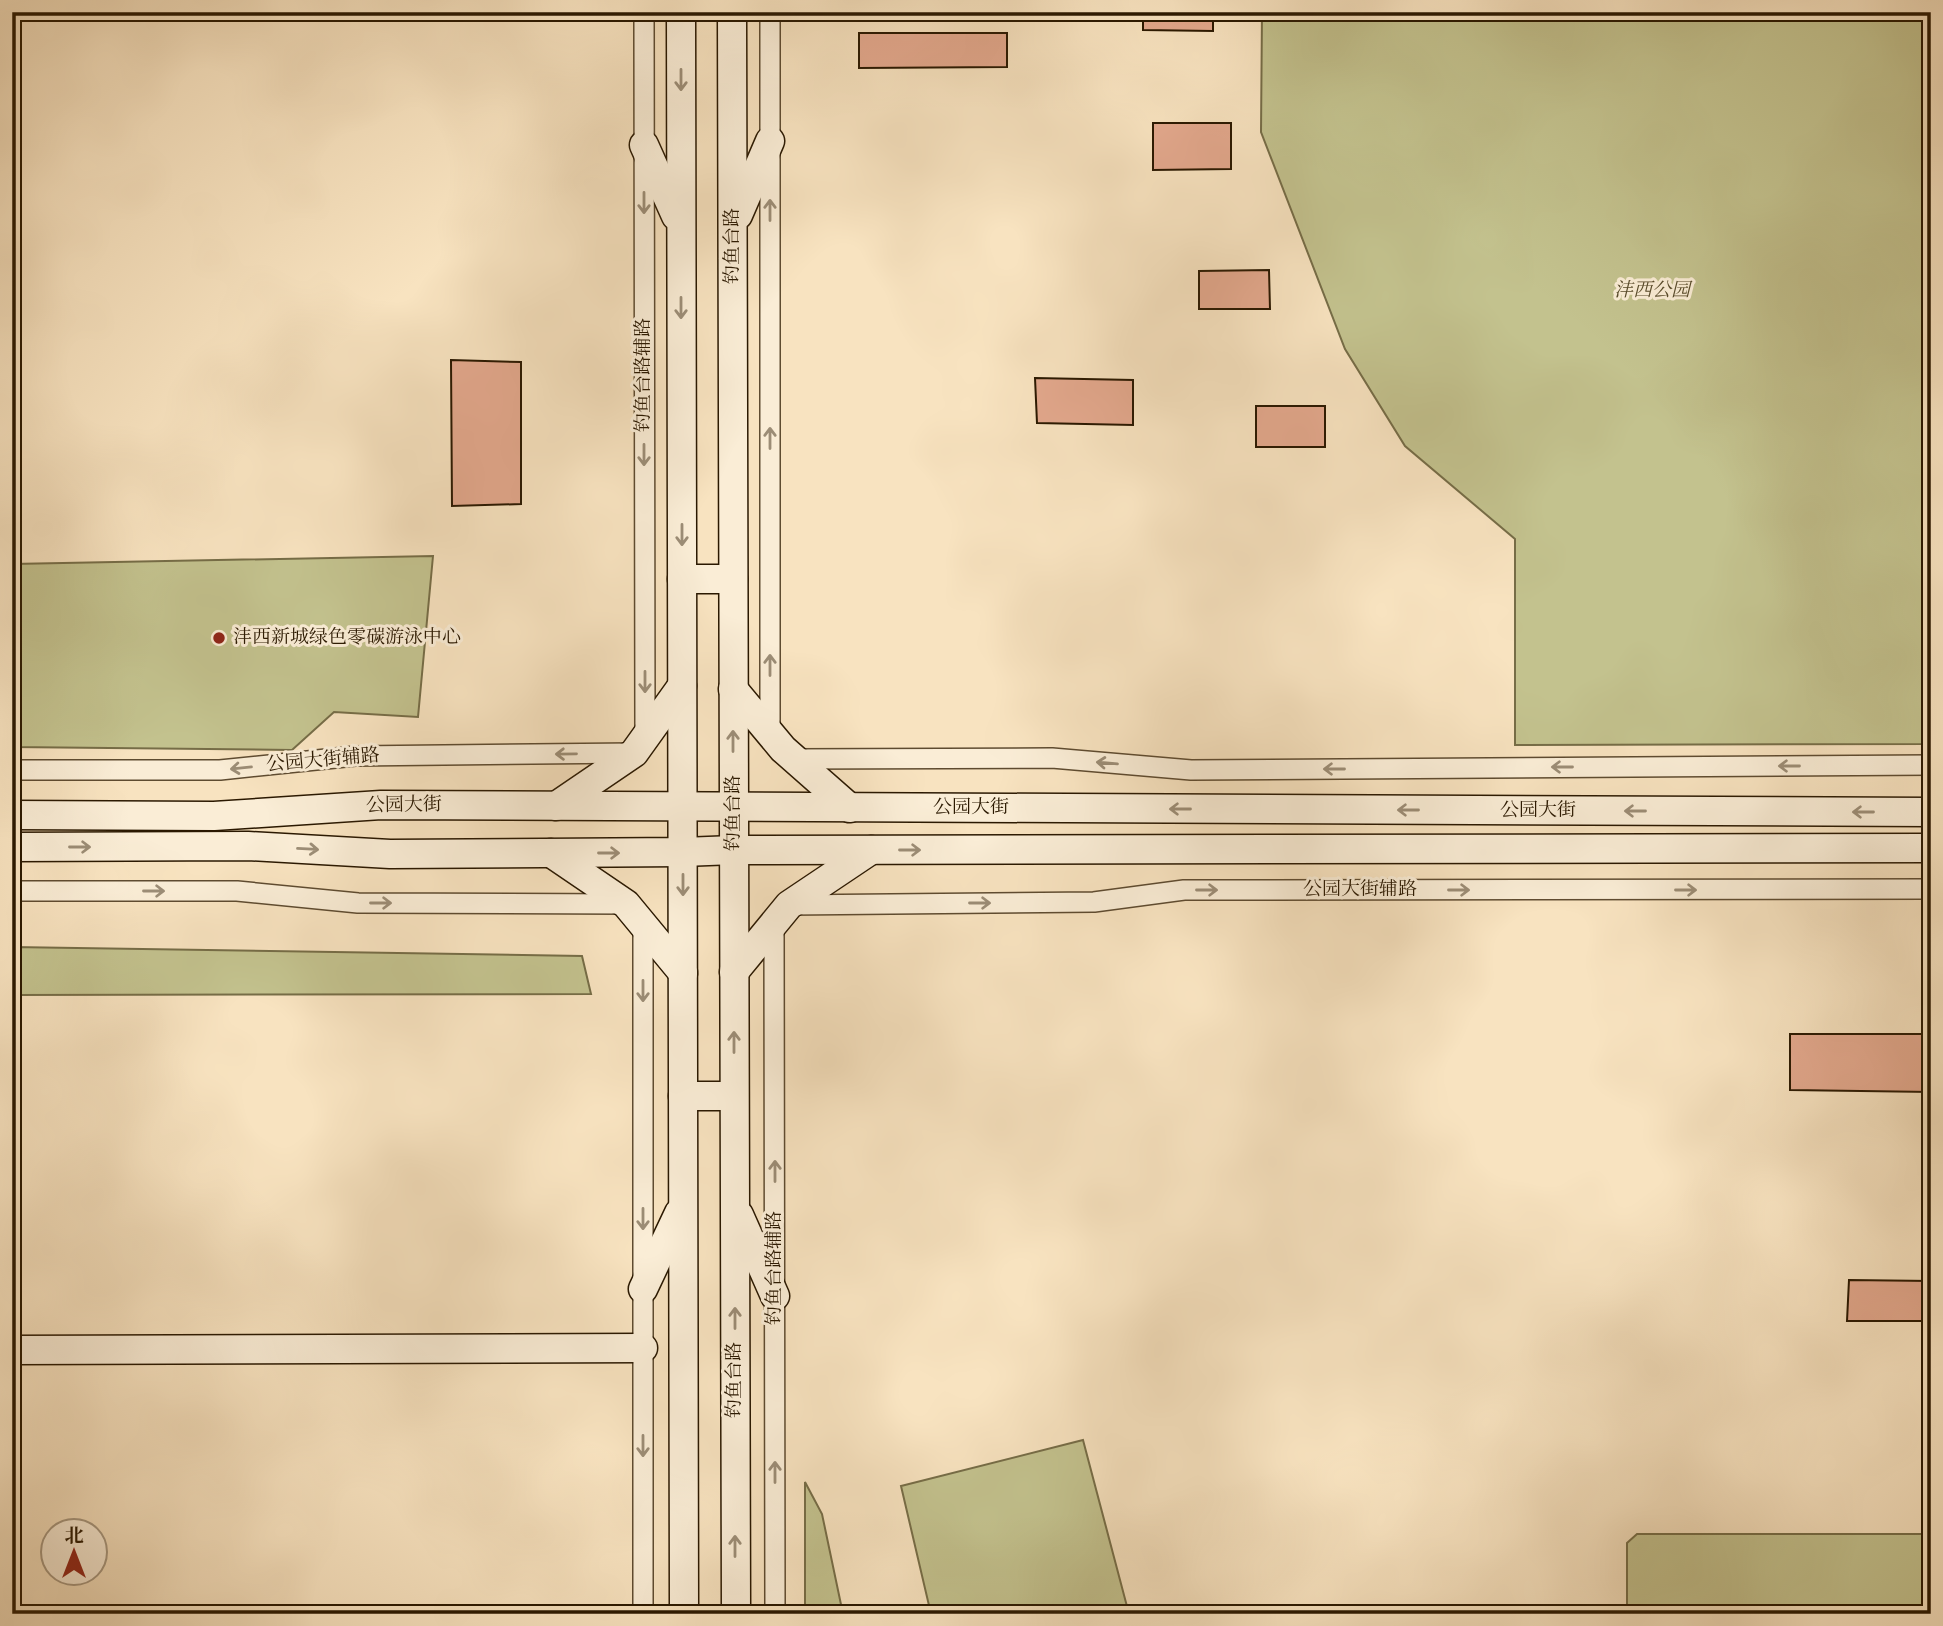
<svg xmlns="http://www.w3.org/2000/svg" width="1943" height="1626" font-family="'Old Standard TT','Noto Serif SC',serif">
  <rect width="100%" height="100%" fill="#f8e3c0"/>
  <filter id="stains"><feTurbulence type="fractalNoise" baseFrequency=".00286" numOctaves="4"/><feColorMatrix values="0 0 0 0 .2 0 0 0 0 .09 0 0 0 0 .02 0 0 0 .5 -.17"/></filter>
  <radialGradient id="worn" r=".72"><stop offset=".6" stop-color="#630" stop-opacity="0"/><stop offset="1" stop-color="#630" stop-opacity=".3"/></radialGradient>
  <g fill="#c3c28e" stroke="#766d47" stroke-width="2">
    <path d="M 1262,12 L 1931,12 L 1931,744 L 1515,745 L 1515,539 L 1405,446 L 1345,349 L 1261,132 Z"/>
    <path d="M 433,556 L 418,717 L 334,712 L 292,750 L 12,747 L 12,564 Z"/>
    <path d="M 12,947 L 582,956 L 591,994 L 12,995 Z"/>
    <path d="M 1083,1440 L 1129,1614 L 931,1614 L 901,1486 Z"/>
    <path d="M 805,1482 L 822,1514 L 843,1614 L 805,1614 Z"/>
    <path d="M 1637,1534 L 1931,1534 L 1931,1614 L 1627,1614 L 1627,1543 Z"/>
  </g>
  <g fill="#e3a88d" stroke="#2a1800" stroke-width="2">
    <path d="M 1143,12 L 1213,12 L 1213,31 L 1143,30 Z"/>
    <path d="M 859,33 L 1007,33 L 1007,67 L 859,68 Z"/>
    <path d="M 1153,123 L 1231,123 L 1231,169 L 1153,170 Z"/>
    <path d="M 1269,270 L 1270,309 L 1199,309 L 1199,271 Z"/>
    <path d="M 451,360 L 521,362 L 521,504 L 452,506 Z"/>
    <path d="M 1035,378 L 1133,380 L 1133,425 L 1037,423 Z"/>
    <rect x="1256" y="406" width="69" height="41"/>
    <path d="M 1790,1034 L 1931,1034 L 1931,1092 L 1790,1090 Z"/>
    <path d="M 1849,1280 L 1931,1281 L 1931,1321 L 1847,1321 Z"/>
  </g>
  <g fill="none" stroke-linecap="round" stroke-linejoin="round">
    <g stroke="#5e4b30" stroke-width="22">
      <g id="street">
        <path d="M 644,12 L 645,738"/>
        <path d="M 770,12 L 770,733"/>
        <path d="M 795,759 L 1052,758 L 1191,770 L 1931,765"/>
        <path d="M 12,770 L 220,770 L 355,756 L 633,753"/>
        <path d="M 12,891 L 237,891 L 358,903 L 626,904"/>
        <path d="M 790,905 L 1094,902 L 1184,890 L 1931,889"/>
        <path d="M 643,923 L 643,1614"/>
        <path d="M 774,923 L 775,1614"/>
      </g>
    </g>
    <g stroke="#2a1800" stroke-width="31">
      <g id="secondary">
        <path d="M 681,12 L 684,1614"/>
        <path d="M 732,12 L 736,1614"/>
        <path d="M 644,145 L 676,216"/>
        <path d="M 738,215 L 770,141"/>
        <path d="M 682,579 L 733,579"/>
        <path d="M 733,689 L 783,749 L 850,808"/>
        <path d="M 556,806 L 634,753 L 682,686"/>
        <path d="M 12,815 L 214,816 L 381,805 L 1931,812"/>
        <path d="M 12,847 L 248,846 L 390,854 L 683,852 L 734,850 L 1931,848"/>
        <path d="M 551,853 L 626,904 L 683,973"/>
        <path d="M 734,972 L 789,905 L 871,850"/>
        <path d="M 683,1096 L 734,1096"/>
        <path d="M 739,1215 L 775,1296"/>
        <path d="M 643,1289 L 679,1213"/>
        <path d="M 12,1350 L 643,1348"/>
      </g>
    </g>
    <use href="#street" stroke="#faedd6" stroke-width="19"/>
    <use href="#secondary" stroke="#faedd6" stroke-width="28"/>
  </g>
  <defs><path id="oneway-shaft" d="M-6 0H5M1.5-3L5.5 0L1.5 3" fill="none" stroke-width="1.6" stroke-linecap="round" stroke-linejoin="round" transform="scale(1.75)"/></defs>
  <g stroke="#9c8d76">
    <use href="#oneway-shaft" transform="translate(681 80) rotate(90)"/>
    <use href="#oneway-shaft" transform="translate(644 203) rotate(90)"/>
    <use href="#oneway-shaft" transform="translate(770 210) rotate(-90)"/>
    <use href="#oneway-shaft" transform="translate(681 308) rotate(90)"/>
    <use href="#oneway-shaft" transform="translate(770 438) rotate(-90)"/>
    <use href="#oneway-shaft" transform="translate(644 455) rotate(90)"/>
    <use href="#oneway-shaft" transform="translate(682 535) rotate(90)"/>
    <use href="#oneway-shaft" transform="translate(770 665) rotate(-90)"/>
    <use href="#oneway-shaft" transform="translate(645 682) rotate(90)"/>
    <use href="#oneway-shaft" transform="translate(733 741) rotate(-90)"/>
    <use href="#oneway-shaft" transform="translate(566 754) rotate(179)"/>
    <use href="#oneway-shaft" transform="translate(1107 763) rotate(-175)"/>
    <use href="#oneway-shaft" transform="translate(1789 766) rotate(180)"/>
    <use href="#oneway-shaft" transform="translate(1562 767) rotate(180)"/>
    <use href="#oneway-shaft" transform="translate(241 768) rotate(174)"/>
    <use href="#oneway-shaft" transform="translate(1334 769) rotate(180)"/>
    <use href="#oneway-shaft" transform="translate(1180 809) rotate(-180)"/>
    <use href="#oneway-shaft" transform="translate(1408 810) rotate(-180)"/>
    <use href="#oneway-shaft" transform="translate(1635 811) rotate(-180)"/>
    <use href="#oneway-shaft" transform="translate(1863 812) rotate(-180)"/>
    <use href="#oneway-shaft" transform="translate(80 847)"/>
    <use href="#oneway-shaft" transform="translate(308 849) rotate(3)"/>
    <use href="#oneway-shaft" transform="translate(910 850)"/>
    <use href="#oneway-shaft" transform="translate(609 853)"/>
    <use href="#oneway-shaft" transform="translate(683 885) rotate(90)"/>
    <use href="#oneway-shaft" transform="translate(1207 890)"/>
    <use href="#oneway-shaft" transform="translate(1459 890)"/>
    <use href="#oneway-shaft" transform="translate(1686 890)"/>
    <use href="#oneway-shaft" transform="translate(154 891)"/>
    <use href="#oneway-shaft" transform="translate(381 903)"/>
    <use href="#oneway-shaft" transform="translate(980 903)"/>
    <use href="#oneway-shaft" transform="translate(643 991) rotate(90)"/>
    <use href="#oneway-shaft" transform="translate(734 1042) rotate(-90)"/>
    <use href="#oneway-shaft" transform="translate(775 1171) rotate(-90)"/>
    <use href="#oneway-shaft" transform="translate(643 1219) rotate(90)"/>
    <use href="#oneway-shaft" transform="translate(735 1318) rotate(-90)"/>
    <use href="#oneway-shaft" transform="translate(643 1446) rotate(90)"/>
    <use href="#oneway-shaft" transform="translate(775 1472) rotate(-90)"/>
    <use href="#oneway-shaft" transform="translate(735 1546) rotate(-90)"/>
  </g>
  <circle fill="#8f2418" stroke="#faedd6" stroke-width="2.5" cx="219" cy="638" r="7"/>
  <g text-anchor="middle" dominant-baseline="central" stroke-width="6" stroke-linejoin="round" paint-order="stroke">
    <g font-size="19" fill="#2a1800" stroke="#faedd6">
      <text transform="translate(733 246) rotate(-90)">钓鱼台路</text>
      <text transform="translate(644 375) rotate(-90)">钓鱼台路辅路</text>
      <text transform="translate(323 761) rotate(-5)">公园大街辅路</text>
      <text transform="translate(404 806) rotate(-1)">公园大街</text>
      <text x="971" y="808">公园大街</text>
      <text x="1538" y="811">公园大街</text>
      <text transform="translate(734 813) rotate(-90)">钓鱼台路</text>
      <text x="1360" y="890">公园大街辅路</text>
      <text transform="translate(775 1268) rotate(-90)">钓鱼台路辅路</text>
      <text transform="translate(735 1380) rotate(-90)">钓鱼台路</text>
    </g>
    <g font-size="19" font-style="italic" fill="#584b2b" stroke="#faedd6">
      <text x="1652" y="291">沣西公园</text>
    </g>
    <g font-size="19" fill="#2a1800" stroke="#faedd6" text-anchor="start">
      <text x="233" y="638">沣西新城绿色零碳游泳中心</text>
    </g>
  </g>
  <rect width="1943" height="1626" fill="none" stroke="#f8e3c0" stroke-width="42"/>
  <rect x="14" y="14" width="1915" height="1598" fill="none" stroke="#2a1800" stroke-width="3.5"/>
  <rect x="21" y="21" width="1901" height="1584" fill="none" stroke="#2a1800" stroke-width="2"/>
  <g transform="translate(74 1552)"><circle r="33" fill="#faedd6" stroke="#a79880" stroke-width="2"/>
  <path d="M0-5L12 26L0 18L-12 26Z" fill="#8f2418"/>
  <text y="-10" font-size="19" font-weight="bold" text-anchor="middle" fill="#2a1800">北</text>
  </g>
  <rect width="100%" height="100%" filter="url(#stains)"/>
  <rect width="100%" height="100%" fill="url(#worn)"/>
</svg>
